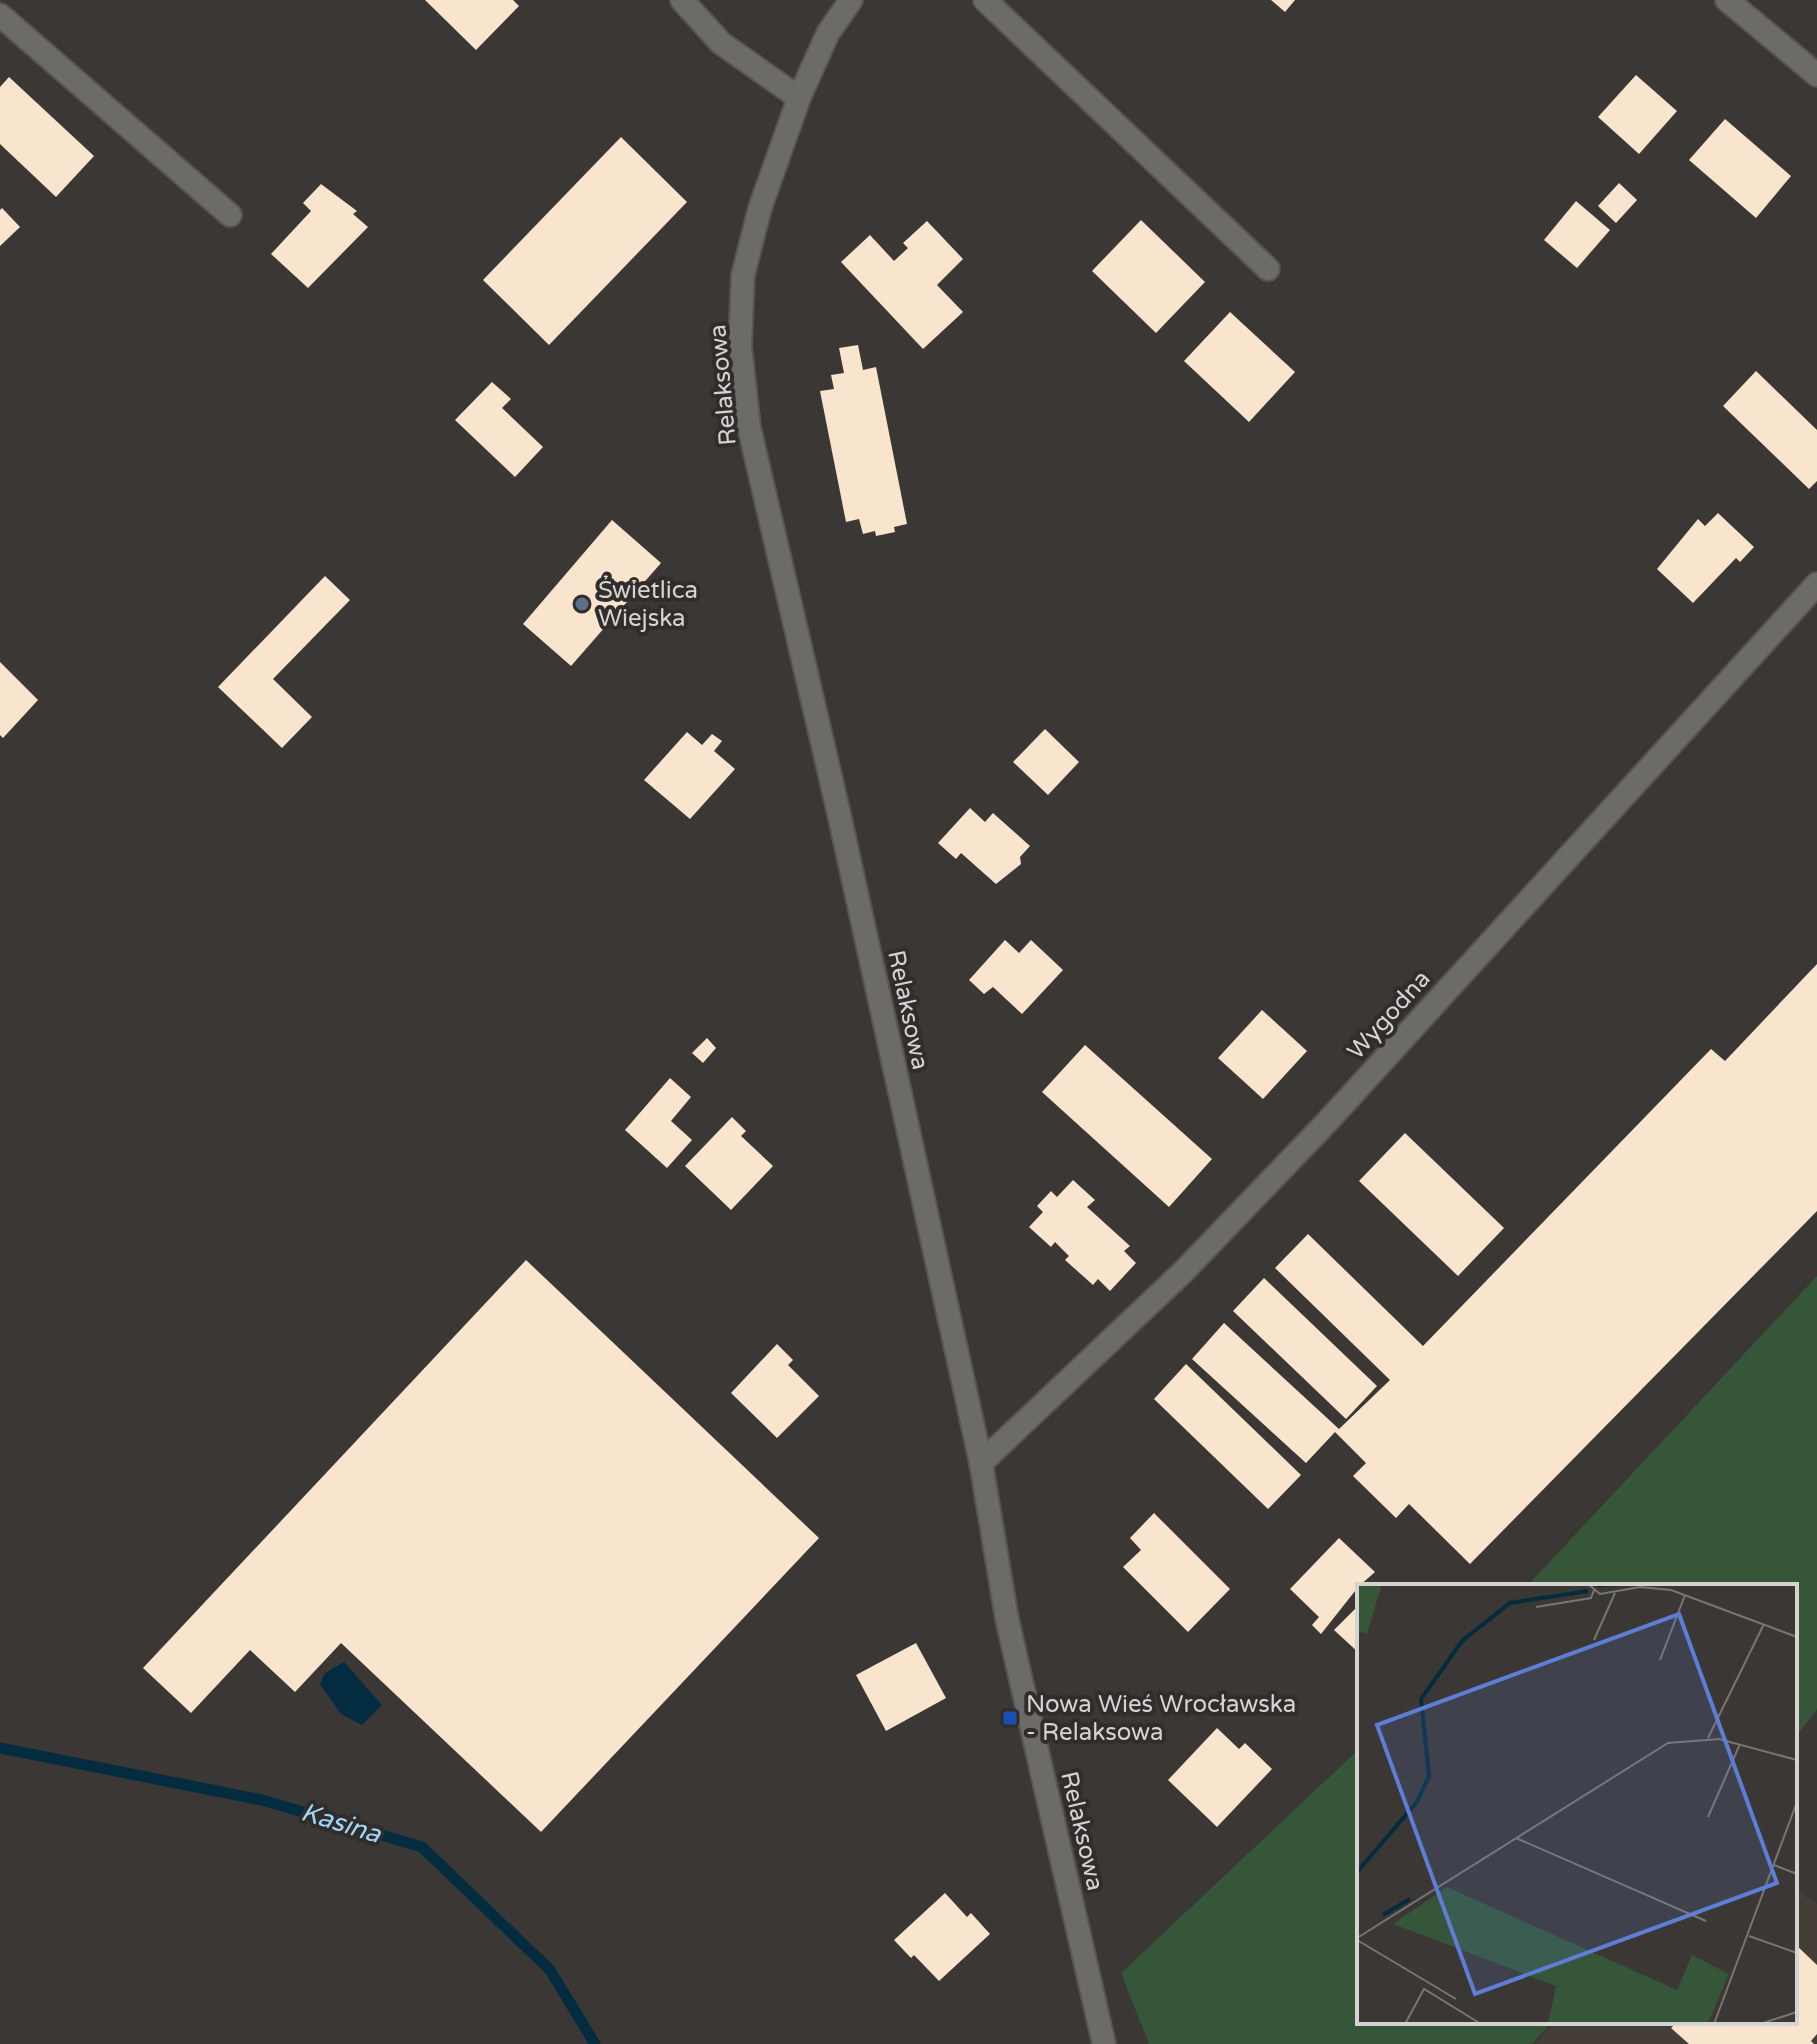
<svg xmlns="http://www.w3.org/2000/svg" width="1817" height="2044" font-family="'Varela Round',sans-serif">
  <rect width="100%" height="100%" fill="#3a3734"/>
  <path fill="#453e36" d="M 1795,1889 L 1817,1904 L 1817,2044 L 1535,2044 L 1555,2022 L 1795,2022 Z"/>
  <g fill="#365639">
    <path d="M 1817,1276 L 1817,1709 L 1795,1738 L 1795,1586 L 1527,1586 Z"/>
    <path d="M 1359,1749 L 1359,2022 L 1552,2022 L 1532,2044 L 1149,2044 L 1121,1973 Z"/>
  </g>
  <path fill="#032c41" d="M 344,1662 L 382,1705 L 362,1725 L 341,1714 L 320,1684 L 325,1673 Z"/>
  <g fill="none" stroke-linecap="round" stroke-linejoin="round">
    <path stroke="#032c41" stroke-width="11" d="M 0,1748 L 262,1800 L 422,1847 L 550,1970 L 595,2044"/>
  </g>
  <g fill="#f9e5ce">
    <path d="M 425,0 L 513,0 L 519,6 L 476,50 Z"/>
    <path d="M 1271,0 L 1295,0 L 1285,12 Z"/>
    <path d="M 1636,75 L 1677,111 L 1639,154 L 1598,117 Z"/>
    <path d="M 9,77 L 94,156 L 56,197 L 0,144 L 0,87 Z"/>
    <path d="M 1725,119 L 1791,176 L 1756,218 L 1689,160 Z"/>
    <path d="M 621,137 L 687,202 L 549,345 L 483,280 Z"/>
    <path d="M 1619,183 L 1637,200 L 1616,223 L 1598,206 Z"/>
    <path d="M 321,184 L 357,211 L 353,214 L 368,227 L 308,288 L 271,254 L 311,211 L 303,203 Z"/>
    <path d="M 1576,201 L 1610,230 L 1577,268 L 1544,240 Z"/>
    <path d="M 2,208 L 20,227 L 0,246 L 0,210 Z"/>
    <path d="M 1141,220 L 1205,282 L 1156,333 L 1092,271 Z"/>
    <path d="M 927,221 L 963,259 L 937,285 L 963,312 L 923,349 L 841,262 L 870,235 L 894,261 L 908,248 L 903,243 Z"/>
    <path d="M 1230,312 L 1295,372 L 1249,422 L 1184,361 Z"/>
    <path d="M 858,345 L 863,370 L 876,367 L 907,524 L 894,527 L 895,532 L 876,536 L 875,531 L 863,534 L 859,519 L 846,522 L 820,391 L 834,389 L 831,375 L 844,373 L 839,348 Z"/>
    <path d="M 1756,371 L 1817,430 L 1817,481 L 1809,489 L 1723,406 Z"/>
    <path d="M 492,382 L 511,399 L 502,408 L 543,447 L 515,477 L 455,420 Z"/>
    <path d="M 1718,513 L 1754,547 L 1740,562 L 1736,558 L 1693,603 L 1657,569 L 1698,519 L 1705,526 Z"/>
    <path d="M 612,520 L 661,563 L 571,666 L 523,624 Z"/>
    <path d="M 325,576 L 350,600 L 273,679 L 312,717 L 282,748 L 218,687 Z"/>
    <path d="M 0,662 L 38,700 L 3,738 L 0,735 Z"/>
    <path d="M 1045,729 L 1079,762 L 1048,795 L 1013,762 Z"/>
    <path d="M 687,732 L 702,745 L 712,734 L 722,741 L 714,751 L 735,769 L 690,819 L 644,780 Z"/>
    <path d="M 970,808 L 985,822 L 993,813 L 1030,846 L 1020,857 L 1021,864 L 996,884 L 961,853 L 956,859 L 938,843 Z"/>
    <path d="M 1005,940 L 1019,953 L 1031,940 L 1063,970 L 1022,1014 L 993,987 L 984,994 L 969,980 Z"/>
    <path d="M 1817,964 L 1817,1211 L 1470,1564 L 1409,1504 L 1396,1518 L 1353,1476 L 1366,1463 L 1335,1432 L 1306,1463 L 1192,1359 L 1224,1323 L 1339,1429 L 1390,1380 L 1275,1268 L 1308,1234 L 1423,1346 L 1711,1049 L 1725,1061 Z"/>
    <path d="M 1262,1010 L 1307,1051 L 1263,1099 L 1218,1058 Z"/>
    <path d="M 707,1038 L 716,1048 L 703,1063 L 692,1053 Z"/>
    <path d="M 1085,1045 L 1212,1159 L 1169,1207 L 1042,1092 Z"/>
    <path d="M 670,1078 L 691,1097 L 671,1121 L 692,1140 L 667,1168 L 625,1130 Z"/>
    <path d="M 732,1117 L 746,1131 L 741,1136 L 773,1166 L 731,1210 L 685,1166 Z"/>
    <path d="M 1405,1133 L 1504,1228 L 1458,1276 L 1359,1181 Z"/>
    <path d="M 1073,1180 L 1095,1200 L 1087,1207 L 1130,1246 L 1124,1251 L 1136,1263 L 1110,1291 L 1098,1279 L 1093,1285 L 1065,1260 L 1069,1256 L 1055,1242 L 1051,1247 L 1029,1227 L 1043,1212 L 1037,1206 L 1051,1191 L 1057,1197 Z"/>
    <path d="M 526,1260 L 819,1538 L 541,1832 L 341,1643 L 295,1692 L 250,1650 L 191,1713 L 143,1668 Z"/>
    <path d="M 1264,1278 L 1377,1386 L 1346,1419 L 1233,1311 Z"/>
    <path d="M 777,1344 L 793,1360 L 788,1365 L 819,1396 L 777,1438 L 731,1393 Z"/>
    <path d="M 1186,1364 L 1301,1475 L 1268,1509 L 1154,1399 Z"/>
    <path d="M 1154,1513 L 1230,1589 L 1188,1632 L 1123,1567 L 1141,1550 L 1130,1538 Z"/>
    <path d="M 1339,1538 L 1375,1572 L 1359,1586 L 1321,1634 L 1312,1625 L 1319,1617 L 1290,1589 Z"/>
    <path d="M 1359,1605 L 1359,1653 L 1334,1630 Z"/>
    <path d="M 916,1643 L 946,1698 L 886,1731 L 856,1675 Z"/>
    <path d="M 1217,1728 L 1239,1749 L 1245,1743 L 1272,1769 L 1217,1827 L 1168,1780 Z"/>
    <path d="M 945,1893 L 967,1917 L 971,1913 L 990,1934 L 939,1981 L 914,1955 L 911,1958 L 894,1940 Z"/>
    <path d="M 1795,1944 L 1817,1965 L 1817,2034 L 1811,2041 L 1814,2044 L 1689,2044 L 1671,2028 L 1677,2022 L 1795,2022 Z"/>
  </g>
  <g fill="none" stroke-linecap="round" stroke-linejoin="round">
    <g stroke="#575553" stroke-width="26">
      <g id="service">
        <path d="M 682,0 L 721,43 L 799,98"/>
        <path d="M 985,0 L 1268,269"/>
        <path d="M 0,15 L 230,215"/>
        <path d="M 981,1463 L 1184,1271 L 1327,1122 L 1817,584"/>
      </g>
    </g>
    <g stroke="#575553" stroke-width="26">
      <g id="minor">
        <path d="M 851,0 L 828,33 L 799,98 L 760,208 L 743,275 L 740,346 L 749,427 L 839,814 L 981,1463 L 1007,1619 L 1104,2044"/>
        <path d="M 1727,0 L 1817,75"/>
      </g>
    </g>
    <use href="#service" stroke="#6d6b67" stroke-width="22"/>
    <use href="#minor" stroke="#6d6b67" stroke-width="22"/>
  </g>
  <circle fill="#5c6f8a" stroke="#302d2a" stroke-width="3" cx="582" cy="604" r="8"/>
  <rect fill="#1a4fb4" stroke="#302d2a" stroke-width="3" x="1002" y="1710" width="16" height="16" rx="4"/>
  <g text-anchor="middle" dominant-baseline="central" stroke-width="8" stroke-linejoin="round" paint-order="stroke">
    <g font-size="24" fill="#d5d4d2" stroke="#302d2a">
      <text transform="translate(723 385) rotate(-95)">Relaksowa</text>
      <text transform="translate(908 1010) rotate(78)">Relaksowa</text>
      <text transform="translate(1389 1015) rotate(-48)">Wygodna</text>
      <text transform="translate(1082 1831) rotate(77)">Relaksowa</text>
    </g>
    <g font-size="24" fill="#d5d4d2" stroke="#302d2a" text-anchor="start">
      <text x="598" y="590">Świetlica<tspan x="598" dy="28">Wiejska</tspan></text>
      <text x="1026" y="1704">Nowa Wieś Wrocławska<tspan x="1026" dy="28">- Relaksowa</tspan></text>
    </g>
    <g font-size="26" font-style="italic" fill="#a0d8fb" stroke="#302d2a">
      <text transform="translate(341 1823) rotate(17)">Kasina</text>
    </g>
  </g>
  <g transform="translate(1357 1584)">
    <rect width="440" height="440" fill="#3a3734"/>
    <path d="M 0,0 L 25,0 L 10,50 L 0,47 ZM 90,303 L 320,406 L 335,371 L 372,390 L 352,437 L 343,440 L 191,440 L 199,402 L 36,340 Z" fill="#365639"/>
    <path fill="none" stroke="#032c41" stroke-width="4" d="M 240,1 L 266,0M 0,288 L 60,218 L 72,192 L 64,115 L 105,57 L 153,19 L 231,7M 26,331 L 53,315"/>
    <path fill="none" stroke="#787673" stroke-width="2" d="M 231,0 L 243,10 L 283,3 L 314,6 L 440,53M 179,23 L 234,14 L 237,6M 237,56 L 258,9M 303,76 L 328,11M 351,154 L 407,40M 351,233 L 383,160M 159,254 L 349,337M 417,281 L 440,290M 392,352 L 440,369M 0,354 L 311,159 L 362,155 L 440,176M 0,356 L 99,415M 48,440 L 67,405 L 124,440M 357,440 L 440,218M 403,440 L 440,428"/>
    <path fill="#5d7dd6" fill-opacity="0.15" stroke="#5d7dd6" stroke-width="4" d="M 322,30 L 420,299 L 118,410 L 20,141 Z"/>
    <rect width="440" height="440" fill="none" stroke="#d5d4d2" stroke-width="4"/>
  </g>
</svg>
